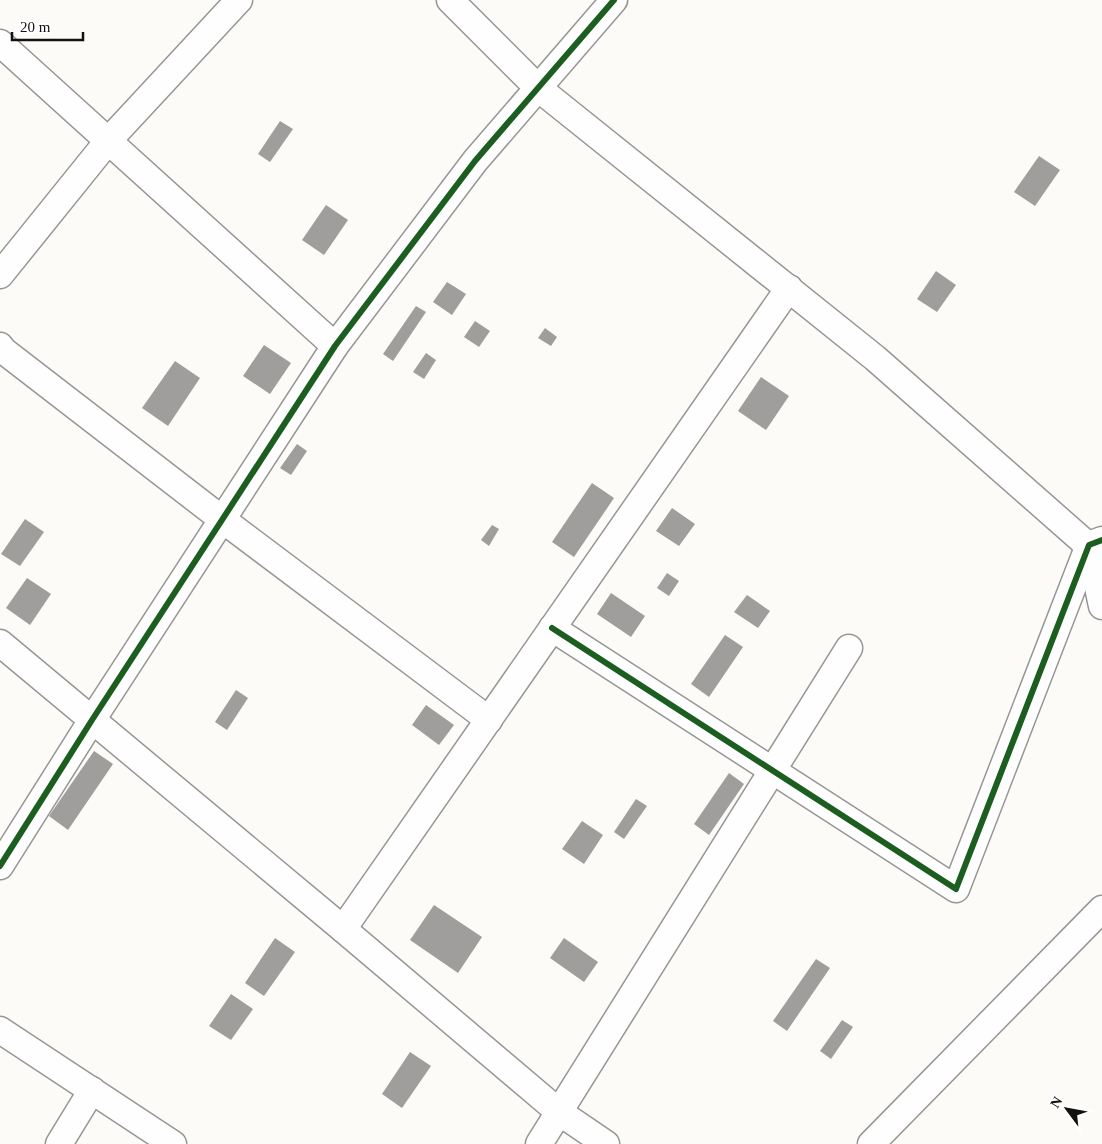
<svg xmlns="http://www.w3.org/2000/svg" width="1102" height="1144" font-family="'Times New Roman',serif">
  <rect width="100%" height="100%" fill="#fcfbf7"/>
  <g fill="#a09e9c">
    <path d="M 280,121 L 293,129 L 270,162 L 258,154 Z"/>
    <path d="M 1039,156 L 1060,170 L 1035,206 L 1014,192 Z"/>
    <path d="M 326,205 L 348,220 L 324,255 L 302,240 Z"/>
    <path d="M 936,271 L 956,285 L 937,312 L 917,299 Z"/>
    <path d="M 447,282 L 466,294 L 452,315 L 433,302 Z"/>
    <path d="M 416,306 L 426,312 L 393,361 L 383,354 Z"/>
    <path d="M 475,321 L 490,331 L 479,347 L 464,337 Z"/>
    <path d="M 545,328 L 557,337 L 551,346 L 538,338 Z"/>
    <path d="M 264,345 L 291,363 L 270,394 L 243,376 Z"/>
    <path d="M 426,353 L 436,360 L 424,379 L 413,372 Z"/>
    <path d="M 175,361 L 200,378 L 168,426 L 142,408 Z"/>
    <path d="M 761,377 L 789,396 L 766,430 L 738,411 Z"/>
    <path d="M 297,444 L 307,451 L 291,475 L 280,468 Z"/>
    <path d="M 592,483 L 614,498 L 574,557 L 552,542 Z"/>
    <path d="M 672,508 L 695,524 L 679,546 L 656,531 Z"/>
    <path d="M 25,519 L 44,532 L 20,566 L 1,554 Z"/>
    <path d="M 492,525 L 499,529 L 489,546 L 481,540 Z"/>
    <path d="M 667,573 L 679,581 L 669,596 L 657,588 Z"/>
    <path d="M 27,578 L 51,594 L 30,625 L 6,608 Z"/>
    <path d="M 611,593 L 645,616 L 631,637 L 597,614 Z"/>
    <path d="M 747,595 L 770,611 L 758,628 L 734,612 Z"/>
    <path d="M 725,635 L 743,647 L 709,697 L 691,684 Z"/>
    <path d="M 236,690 L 248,698 L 227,730 L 215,722 Z"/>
    <path d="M 426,705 L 454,725 L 439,745 L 412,725 Z"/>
    <path d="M 94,751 L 113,764 L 68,830 L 49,816 Z"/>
    <path d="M 729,773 L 744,784 L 709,835 L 694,824 Z"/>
    <path d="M 636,799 L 647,806 L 624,839 L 614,832 Z"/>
    <path d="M 582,821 L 603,835 L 584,864 L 562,849 Z"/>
    <path d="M 434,905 L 482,937 L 458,973 L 410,940 Z"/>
    <path d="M 275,938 L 295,952 L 264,996 L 245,983 Z"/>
    <path d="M 564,938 L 598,962 L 584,982 L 550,958 Z"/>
    <path d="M 816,959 L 830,968 L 787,1031 L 773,1021 Z"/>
    <path d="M 231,994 L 253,1009 L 231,1040 L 209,1026 Z"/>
    <path d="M 842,1020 L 853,1027 L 831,1059 L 820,1051 Z"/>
    <path d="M 410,1052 L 431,1066 L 402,1108 L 382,1094 Z"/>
  </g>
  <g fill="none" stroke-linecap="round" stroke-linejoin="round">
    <g stroke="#979695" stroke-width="29">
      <g id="minor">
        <path d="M 450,0 L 538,88 L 875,358 L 1100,556"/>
        <path d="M 0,43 L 335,346"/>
        <path d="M 0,275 L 108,141 L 239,0"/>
        <path d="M 0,346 L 4,351 L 223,520 L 489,720"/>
        <path d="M 1089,545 L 1102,606"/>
        <path d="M 552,628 L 956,889 L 1089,545 L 1102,540"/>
        <path d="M 0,643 L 343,929 L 559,1112 L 606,1144"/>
        <path d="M 0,866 L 92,720 L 335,346 L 475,161 L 614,0"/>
        <path d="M 343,929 L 789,288"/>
        <path d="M 0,1030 L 173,1144"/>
        <path d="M 59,1144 L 92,1090"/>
        <path d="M 539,1144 L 849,648"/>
        <path d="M 871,1144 L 1102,909"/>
      </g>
    </g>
    <use href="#minor" stroke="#fffefe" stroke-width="26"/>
    <g stroke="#fff" stroke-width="9">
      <g id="cycleway">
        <path d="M 552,628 L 956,889 L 1089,545 L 1102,540"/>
        <path d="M 0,866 L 92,720 L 335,346 L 475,161 L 614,0"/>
      </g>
    </g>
    <use href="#cycleway" stroke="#1b5e20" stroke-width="6"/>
  </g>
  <g transform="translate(1067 1109) rotate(302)" stroke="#ffffff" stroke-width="4" paint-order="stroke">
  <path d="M0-4L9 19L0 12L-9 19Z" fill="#111111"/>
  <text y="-8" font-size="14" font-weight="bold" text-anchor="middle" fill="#111111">N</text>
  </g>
  <path d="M12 32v8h71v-8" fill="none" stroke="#111111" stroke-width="2.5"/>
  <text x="20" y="32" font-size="15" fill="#111111" stroke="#ffffff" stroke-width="4" paint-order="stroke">20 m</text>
</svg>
